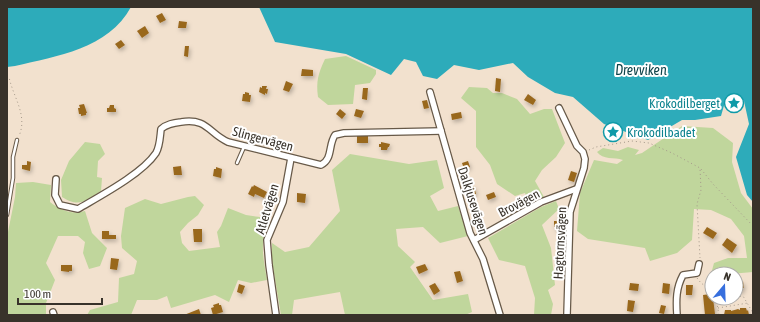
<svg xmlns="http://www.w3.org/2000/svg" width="760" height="322" font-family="'Asap Condensed',sans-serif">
  <defs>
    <filter id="shadow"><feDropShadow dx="1.5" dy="2.5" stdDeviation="2" flood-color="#0004"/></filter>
  </defs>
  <rect width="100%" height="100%" fill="#f2e1ce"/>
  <g fill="#c0d69c">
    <path d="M 346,56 L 376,70 L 376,74 L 370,83 L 355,85 L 353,104 L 328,105 L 318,97 C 316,81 318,74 325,59 Z"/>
    <path d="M 469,87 L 487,88 L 493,93 L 502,93 L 517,99 L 530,114 L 544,109 L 552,109 L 565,143 L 556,157 L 542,170 L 535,181 L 544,197 L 529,205 L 525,193 L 515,196 L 497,184 L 490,165 L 476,147 L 476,111 L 461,98 Z"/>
    <path d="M 682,126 L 713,128 L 733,143 L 732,162 L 741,193 L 753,209 L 753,272 L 730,274 L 712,274 L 712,275 L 711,274 L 714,263 L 728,258 L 747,258 L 744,236 L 731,219 L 711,210 L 694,209 L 692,240 L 677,253 L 650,261 L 645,248 L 588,239 L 577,231 L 580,193 L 594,160 L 617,164 L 623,160 C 614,157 603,160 597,152 L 603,148 L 618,151 L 628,147 L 639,150 L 635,155 L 642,153 Z"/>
    <path d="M 85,142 L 100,144 L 105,154 L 98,161 L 97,177 L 102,178 L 101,191 C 85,201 79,208 62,197 L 61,180 L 69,161 Z"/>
    <path d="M 350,154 L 409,164 L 437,160 L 444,188 L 430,196 L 438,211 L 458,206 L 468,236 L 440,243 L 423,227 L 396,229 L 398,246 L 415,262 L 410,267 L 433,300 L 468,294 L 472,312 L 465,315 L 345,315 L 340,292 L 294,300 L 292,315 L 281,315 L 272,261 L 272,243 L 285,252 L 309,247 L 340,211 L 332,170 Z"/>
    <path d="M 33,182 L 51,185 L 50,202 C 60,210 72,215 85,211 L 92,233 L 107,248 L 100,266 L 89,269 L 83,253 L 85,242 L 78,236 L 58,236 L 46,263 L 55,280 L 46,303 L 46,315 L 7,315 L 7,237 L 15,197 L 16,183 Z"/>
    <path d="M 195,196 L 204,205 L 198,215 L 188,223 L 180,232 L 182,243 L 189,251 L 220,247 L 217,232 L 221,226 L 228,208 L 246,215 L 260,217 L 266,228 C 260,247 264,261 267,280 L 251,283 L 238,280 L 229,302 L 215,295 L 171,308 L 167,296 L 157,300 L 137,300 L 131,315 L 87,315 L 90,310 L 118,302 L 119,278 L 134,274 L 137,261 L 122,248 L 121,236 L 125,208 L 145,199 L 161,204 L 188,197 Z"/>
    <path d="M 556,201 L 559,209 L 542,225 L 551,248 L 555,285 L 548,290 L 553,304 L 551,315 L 534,315 L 535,298 L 525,266 L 499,260 L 488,238 L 541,207 Z"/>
  </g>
  <g fill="#2dabba">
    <path d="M 7,7 L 131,7 C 108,49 57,56 15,66 L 7,67 Z"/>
    <path d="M 259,7 L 753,7 L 753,202 L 747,195 L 736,157 L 749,124 L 744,101 L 735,93 L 730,99 L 725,102 L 721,116 L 695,120 L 682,120 L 648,140 L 604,124 L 573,97 L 555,93 L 528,77 L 513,63 L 479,70 L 454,65 L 437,79 L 423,76 L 416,62 L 404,59 L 391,75 L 346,54 L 275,42 Z"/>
  </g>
  <g fill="#99671e" filter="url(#shadow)">
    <path d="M 162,13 L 166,20 L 160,23 L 156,16 Z"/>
    <path d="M 179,21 L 187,22 L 186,28 L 178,28 Z"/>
    <path d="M 145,26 L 149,33 L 142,38 L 137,31 Z"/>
    <path d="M 121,40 L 125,45 L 119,49 L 115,44 Z"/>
    <path d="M 185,46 L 189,46 L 188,57 L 184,56 Z"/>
    <path d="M 302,69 L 313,70 L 313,76 L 301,76 Z"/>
    <path d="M 496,78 L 501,79 L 500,92 L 495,91 Z"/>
    <path d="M 286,81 L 293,84 L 289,92 L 283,90 Z"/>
    <path d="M 262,86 L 267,86 L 266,89 L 268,89 L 267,94 L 265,93 L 265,95 L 259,92 L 260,87 L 262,88 Z"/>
    <path d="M 363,88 L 368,88 L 367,100 L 362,99 Z"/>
    <path d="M 245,92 L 249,93 L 249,95 L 251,95 L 250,102 L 242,101 L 243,94 L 245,94 Z"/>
    <path d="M 528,94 L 536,100 L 533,105 L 524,100 Z"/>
    <path d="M 427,100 L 429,108 L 424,109 L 422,101 Z"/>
    <path d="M 84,104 L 87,113 L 86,113 L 86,115 L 81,116 L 81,114 L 79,114 L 78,108 L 80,108 L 79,105 Z"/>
    <path d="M 110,105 L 114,105 L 114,108 L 116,109 L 116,112 L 107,112 L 107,108 L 109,108 Z"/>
    <path d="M 340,109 L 346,114 L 342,119 L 336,114 Z"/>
    <path d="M 356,109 L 364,111 L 361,118 L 354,116 Z"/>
    <path d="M 461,112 L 462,118 L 452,120 L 451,114 Z"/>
    <path d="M 259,134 L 265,136 L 264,143 L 257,142 Z"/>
    <rect x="357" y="136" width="11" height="7"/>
    <path d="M 381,142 L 390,144 L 389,147 L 388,147 L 387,150 L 381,150 L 381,147 L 379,147 L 379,144 L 381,144 Z"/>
    <path d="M 27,161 L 31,162 L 30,171 L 22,169 L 22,165 L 27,165 Z"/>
    <path d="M 468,161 L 470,167 L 464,169 L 462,163 Z"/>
    <path d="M 181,166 L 182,175 L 174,175 L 173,167 Z"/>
    <path d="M 216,167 L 222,169 L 221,178 L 213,176 L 214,169 L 216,169 Z"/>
    <path d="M 571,171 L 577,173 L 574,182 L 568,180 Z"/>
    <path d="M 254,185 L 267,192 L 264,198 L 255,194 L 254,197 L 248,194 L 252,186 L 253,187 Z"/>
    <path d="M 474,186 L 476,194 L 471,195 L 469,187 Z"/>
    <path d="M 494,192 L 496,197 L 488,200 L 486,195 Z"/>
    <path d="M 297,193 L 306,194 L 305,203 L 297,202 Z"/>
    <path d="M 557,217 L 563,218 L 562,223 L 564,223 L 564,228 L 562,228 L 562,231 L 556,230 L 556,227 L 554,227 L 554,221 L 557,221 Z"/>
    <path d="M 707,227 L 717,233 L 713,239 L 703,233 Z"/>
    <path d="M 193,229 L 202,229 L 202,242 L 194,242 Z"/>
    <path d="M 102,231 L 109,231 L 109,235 L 116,235 L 116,239 L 102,239 Z"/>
    <path d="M 727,238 L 737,245 L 732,253 L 722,245 Z"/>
    <path d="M 111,258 L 119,259 L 117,270 L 110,269 Z"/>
    <path d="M 425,264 L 428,270 L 419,274 L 416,267 Z"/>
    <path d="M 61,265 L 72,265 L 72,271 L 69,271 L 69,272 L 61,271 Z"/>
    <path d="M 460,271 L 463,281 L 457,283 L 454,272 Z"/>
    <path d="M 743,281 L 744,288 L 742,288 L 743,291 L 736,292 L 736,283 Z"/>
    <path d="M 435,283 L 440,291 L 434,295 L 429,286 Z"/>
    <path d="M 630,283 L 639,284 L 638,291 L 629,290 Z"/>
    <path d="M 663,283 L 670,284 L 669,294 L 662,293 Z"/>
    <path d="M 239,284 L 245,286 L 242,294 L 237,292 Z"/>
    <path d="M 686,285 L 693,285 L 692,295 L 686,295 Z"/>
    <path d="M 710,294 L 713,298 L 715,314 L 713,315 L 705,315 L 703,295 Z"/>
    <path d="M 628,300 L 635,301 L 633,312 L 627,311 Z"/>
    <path d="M 219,303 L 219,305 L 221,305 L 223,312 L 213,315 L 211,308 L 214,307 L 213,305 Z"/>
    <path d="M 661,305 L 666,306 L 664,314 L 659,313 Z"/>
    <path d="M 740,308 L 746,308 L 747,311 L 748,310 L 749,315 L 724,315 L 725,310 L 731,310 L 731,311 L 738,309 L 740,310 Z"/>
    <path d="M 199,309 L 201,315 L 184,315 Z"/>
  </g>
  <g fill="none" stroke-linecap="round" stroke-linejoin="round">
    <g stroke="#675948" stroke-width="4.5">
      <g id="lane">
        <path d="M 237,163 L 244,147"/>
        <path d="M 7,215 L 13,178 L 13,157 L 17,140"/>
      </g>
    </g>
    <g stroke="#675948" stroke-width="8">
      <g id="street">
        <path d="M 430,92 L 470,233 L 483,259 L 500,315"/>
        <path d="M 559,108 L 577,146 L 583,152 L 585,159 L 584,168 L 570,212 L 567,315"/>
        <path d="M 56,179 L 55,195 L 60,205 L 78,209 C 100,196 142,174 156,153 C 160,146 160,137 161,129 C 167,124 173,123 181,122 C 208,118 208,133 228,142 L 321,165 C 333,159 328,145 335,135 L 344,133 L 441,131"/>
        <path d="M 474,240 L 541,202 L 576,189"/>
        <path d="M 53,312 L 54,315"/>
        <path d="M 276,315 L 269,265 L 267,240 L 283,202 L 291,158"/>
        <path d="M 677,315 C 676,300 676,288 683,275 L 697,273 L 699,264"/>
      </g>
    </g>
    <g stroke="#a5998a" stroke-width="1" stroke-dasharray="1 3" stroke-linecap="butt">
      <path d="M 7,77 L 9,77 C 13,97 28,115 19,136"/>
      <path d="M 589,150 L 596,147 L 632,141 L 649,143 L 672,153 L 700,168 L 701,190 L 697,204 L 700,258"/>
      <path d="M 701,169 L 713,184 L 753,226"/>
      <path d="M 697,278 L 701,283 L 712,291"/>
      <path d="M 736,297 L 743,296 L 753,313"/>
      <path d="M 716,298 L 719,315"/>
      <path d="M 717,300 L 729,298"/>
      <path d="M 718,308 L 748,303"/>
    </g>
    <use href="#lane" stroke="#fff" stroke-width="2.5"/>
    <use href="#street" stroke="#fff" stroke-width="5.5"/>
  </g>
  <defs>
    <g id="sight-ring" transform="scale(1)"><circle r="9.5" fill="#fff" stroke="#0f9aa8" stroke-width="1.5"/><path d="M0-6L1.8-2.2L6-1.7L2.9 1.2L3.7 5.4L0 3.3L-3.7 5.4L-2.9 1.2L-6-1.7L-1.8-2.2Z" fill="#0f9aa8"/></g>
  </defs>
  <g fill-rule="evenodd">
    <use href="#sight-ring" x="734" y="103"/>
    <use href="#sight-ring" x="613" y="132"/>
  </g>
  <g text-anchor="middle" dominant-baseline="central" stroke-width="4" stroke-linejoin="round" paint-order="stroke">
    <g font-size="13" fill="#0d838f" stroke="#fff" text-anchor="end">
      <text x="720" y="103">Krokodilberget</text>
      <text x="627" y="132" text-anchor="start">Krokodilbadet</text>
    </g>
    <g font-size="13" fill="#38322a" stroke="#fff">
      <text transform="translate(263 139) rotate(15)">Slingervägen</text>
      <text transform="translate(473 201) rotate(72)">Dalkjusevägen</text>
      <text transform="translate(519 203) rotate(-28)">Brovägen</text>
      <text transform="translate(267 209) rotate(-73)">Atletvägen</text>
      <text transform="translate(560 243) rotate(-87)">Hagtornsvägen</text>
    </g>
    <g font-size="14" font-style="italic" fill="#0e444a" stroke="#fff">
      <text x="641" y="70">Drevviken</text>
    </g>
  </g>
  <rect width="760" height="322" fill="none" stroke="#38322a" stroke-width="16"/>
  <g transform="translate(724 286) rotate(19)"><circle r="19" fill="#ffffff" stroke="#afadaa"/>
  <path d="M0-3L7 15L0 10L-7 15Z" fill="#376fde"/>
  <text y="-6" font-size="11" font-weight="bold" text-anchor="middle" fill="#38322a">N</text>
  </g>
  <path d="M18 298v6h84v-6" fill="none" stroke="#38322a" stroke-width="2"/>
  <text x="24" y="298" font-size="12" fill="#38322a" stroke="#ffffff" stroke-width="3" paint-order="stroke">100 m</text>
</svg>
